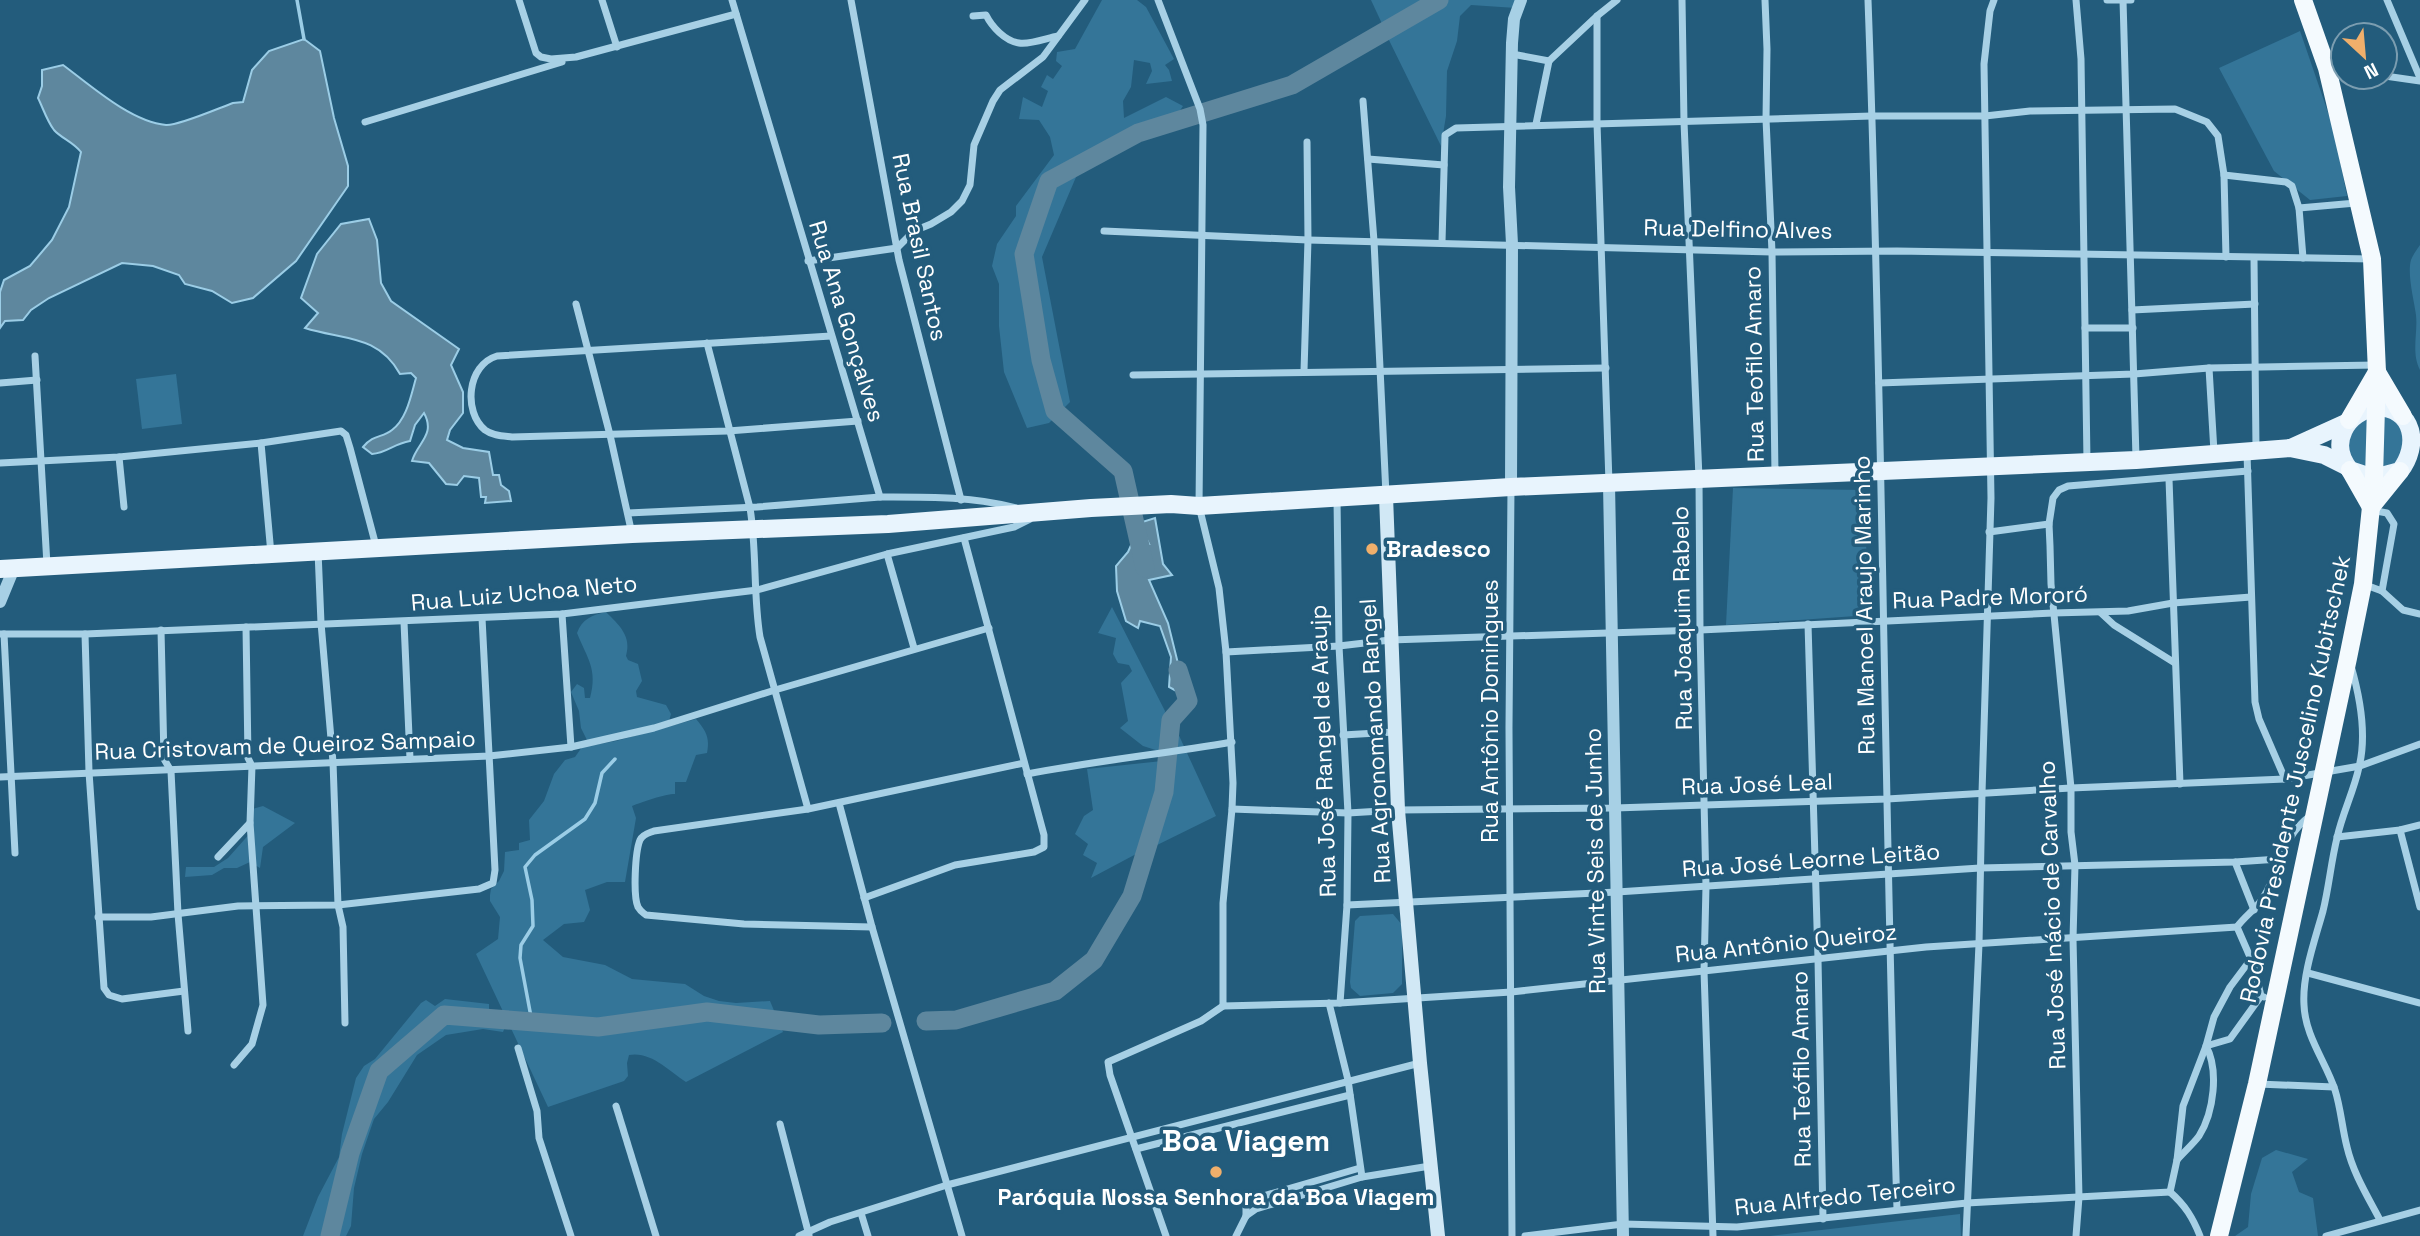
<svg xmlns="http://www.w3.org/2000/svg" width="2420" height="1236" font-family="'Space Grotesk',sans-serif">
  <rect width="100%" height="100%" fill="#235c7c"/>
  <g fill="#347598">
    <path d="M 1102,0 L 1137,0 L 1146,7 L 1174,59 L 1165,65 L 1169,70 L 1172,81 L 1146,84 L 1152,71 L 1150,63 L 1134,60 L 1131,87 L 1123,101 L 1124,118 L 1166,97 L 1183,106 L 1167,130 L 1082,163 L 1042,257 L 1070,402 L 1049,423 L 1027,428 L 1004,372 L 999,326 L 999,284 L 992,266 L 997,244 L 1016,216 L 1016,206 L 1054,155 L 1050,137 L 1039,120 L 1019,119 L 1023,97 L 1042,107 L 1048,91 L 1041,87 L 1047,75 L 1053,79 L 1062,66 L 1056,61 L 1057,52 L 1075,49 Z"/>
    <path d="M 1371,0 L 1430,0 L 1384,28 Z"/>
    <path d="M 1442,0 L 1518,0 L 1516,8 L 1471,5 L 1460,16 L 1457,41 L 1447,71 L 1446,116 L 1441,146 L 1386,34 Z"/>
    <path d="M 2300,31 L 2333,127 L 2347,196 L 2310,200 L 2274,171 L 2219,68 Z"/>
    <path d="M 2420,245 L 2420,370 C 2411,353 2418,333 2416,315 C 2414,300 2407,274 2411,260 C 2413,255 2417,249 2420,245 Z"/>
    <path d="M 176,374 L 182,424 L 142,429 L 136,379 Z"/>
    <path d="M 2369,411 L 2368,474 L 2356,468 L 2344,442 Z"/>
    <path d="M 2384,411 L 2402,423 L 2405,457 L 2383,474 Z"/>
    <path d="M 1733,488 L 1863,490 L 1870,615 L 1726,625 Z"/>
    <path d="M 1112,607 L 1165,711 L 1162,752 L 1143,746 L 1120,728 L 1128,721 L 1121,683 L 1132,671 L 1129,665 L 1118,663 L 1113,654 L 1116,638 L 1098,633 Z"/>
    <path d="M 606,612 C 619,625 632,636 626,656 L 628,660 L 638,664 L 642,681 L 636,691 L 637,697 L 666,705 L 671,714 L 669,721 L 614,736 L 587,740 L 581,728 L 579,711 L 571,692 L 577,684 L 584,688 L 585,698 L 590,698 C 598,669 587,658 577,633 C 582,619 592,615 606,612 Z"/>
    <path d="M 696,719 C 706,731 710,737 707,753 L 696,755 L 686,782 L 675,782 L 675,794 C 665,794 642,802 632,806 L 636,818 L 625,882 L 607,882 L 585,890 L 590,910 L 584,922 L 564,924 L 543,940 L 563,957 L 605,965 L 632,979 L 685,984 L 704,996 L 719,1001 L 736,1003 L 770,1001 L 783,1032 L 686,1082 C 669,1071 651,1051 629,1055 L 627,1063 L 628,1076 L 624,1081 L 548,1107 L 476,954 L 498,939 L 500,917 L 490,901 L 490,895 L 491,889 L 499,881 L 504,871 L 505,852 L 519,850 L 519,843 L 530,840 L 529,820 L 544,801 L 554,774 L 565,760 L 575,757 L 582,747 L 616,741 Z"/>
    <path d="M 1176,729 L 1216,816 L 1151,848 L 1168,797 Z"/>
    <path d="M 1162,761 L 1159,791 L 1138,853 L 1091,878 L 1097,863 L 1083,855 L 1088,844 L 1075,834 L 1084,816 L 1093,810 L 1087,769 Z"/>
    <path d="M 263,806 L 295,823 L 263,847 L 260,868 L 250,862 L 237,868 L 224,868 L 212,875 L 185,877 L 186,867 L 214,867 L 228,858 L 252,831 L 252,809 Z"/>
    <path d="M 1393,914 L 1402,925 L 1402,984 L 1393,993 L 1360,996 L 1351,988 L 1350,982 L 1355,921 L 1360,916 Z"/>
    <path d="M 445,999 L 489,1004 L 489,1012 L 505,1027 L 503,1032 L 483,1029 L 446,1035 L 417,1055 L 388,1102 L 374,1119 L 362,1154 L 354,1188 L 351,1226 L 346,1236 L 303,1236 L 318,1197 L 339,1157 L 342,1134 L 356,1078 L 364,1066 L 375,1059 L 421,1003 L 426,1000 L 435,1006 Z"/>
    <path d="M 2276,1150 L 2308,1159 L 2292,1172 L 2299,1192 L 2313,1198 L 2318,1236 L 2235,1236 L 2248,1227 L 2251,1194 L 2262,1158 Z"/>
    <path d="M 1960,1214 L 1961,1236 L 1770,1236 Z"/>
  </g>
  <g fill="#5e879e" stroke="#9bcde6" stroke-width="2">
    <path d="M 304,39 L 320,51 L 334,118 L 348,166 L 348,186 L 296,261 L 253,298 L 232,303 L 212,291 L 185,284 L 179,275 L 153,266 L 122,263 L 49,298 L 31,310 L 23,320 L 5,321 L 0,328 L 0,292 L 4,280 L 30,266 L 52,240 L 69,207 L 81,152 C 73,142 61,138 54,130 C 47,121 43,108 38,98 L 42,86 L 42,70 L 63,65 C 90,85 131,122 166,125 C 178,126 219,108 233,103 L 243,102 L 252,70 L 269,51 Z"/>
    <path d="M 369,219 L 377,240 L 381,283 L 391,301 L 459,349 L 451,365 L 463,392 L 463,413 L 450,430 L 447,440 L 463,448 L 489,452 L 493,475 L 499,475 L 501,485 L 509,491 L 511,501 L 485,503 L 486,497 L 481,497 L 479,478 L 464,476 L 457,485 L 446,484 L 429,463 L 412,461 C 417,443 436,435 424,413 L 415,425 L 410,441 C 393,444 387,453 372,454 L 363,447 C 374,434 382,438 392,430 C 407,419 411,395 416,378 L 411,373 L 400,374 C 378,334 342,340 305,328 L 318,313 L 301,298 L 317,254 L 341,224 Z"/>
    <path d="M 1155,518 L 1163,564 L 1172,575 L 1149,580 L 1168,623 L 1188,704 L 1174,722 L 1180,693 L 1169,687 L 1171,657 L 1160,626 L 1140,621 L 1138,628 L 1126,621 L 1117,591 L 1116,566 L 1128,552 L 1132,543 L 1149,544 L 1139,523 Z"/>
  </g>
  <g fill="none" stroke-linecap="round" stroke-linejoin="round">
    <g stroke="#9bcde6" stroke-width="3.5">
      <path d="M 297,0 L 304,39"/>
      <path d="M 532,1022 L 520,958 L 521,945 L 533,926 L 532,900 L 525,867 L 535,855 L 585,819 L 595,803 L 602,773 L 615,759"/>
    </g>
    <g stroke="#5e879e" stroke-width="19">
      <path d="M 1145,568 L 1123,471 L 1055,411 L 1041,360 L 1024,254 L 1049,181 L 1138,133 L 1292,85 L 1439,0"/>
      <path d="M 926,1021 L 956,1020 L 1055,991 L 1094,960 L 1132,896 L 1164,792 L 1171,720 L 1188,701 L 1178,670"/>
      <path d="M 330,1236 L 350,1153 L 379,1071 L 444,1015 L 598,1027 L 707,1012 L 819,1025 L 882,1023"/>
    </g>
    <g stroke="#a7d0e5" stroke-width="7">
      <path d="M 519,0 L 536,53 L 541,57 L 551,59 L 576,57 L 736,14"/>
      <path d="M 602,0 L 617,47"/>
      <path d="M 732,0 L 880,497 C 924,497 972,496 1016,508"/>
      <path d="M 851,0 L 899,260 L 961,500"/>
      <path d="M 1158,0 L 1200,109 L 1203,125 L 1199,506 L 1219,588 L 1226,652 L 1233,783 L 1232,809 L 1223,903 L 1223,1006 L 1340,1003 L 1511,992 L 1926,947 L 2237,927"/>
      <path d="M 1682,0 L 1684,122 L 1699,478 L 1700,630 L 1706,886 L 1704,971 L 1713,1236"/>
      <path d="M 1765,0 L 1767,49 L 1766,119 L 1772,252 L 1775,475"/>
      <path d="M 1868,0 C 1883,403 1884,806 1897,1209"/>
      <path d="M 2076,0 L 2081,59 L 2087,461"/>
      <path d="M 2107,0 L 2131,0"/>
      <path d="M 2123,0 L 2136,458"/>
      <path d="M 2387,0 L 2420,78"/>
      <path d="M 973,16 L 986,15 C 992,27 1005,41 1019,43 C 1030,45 1047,38 1058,36"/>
      <path d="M 1597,16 L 1597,123 L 1609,483"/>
      <path d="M 1512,54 L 1549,61"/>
      <path d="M 1549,61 L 1597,16 L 1617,0"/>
      <path d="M 2328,68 L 2343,70"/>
      <path d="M 2385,76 L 2420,81"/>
      <path d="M 1363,101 L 1374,241 L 1386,495"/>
      <path d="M 365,122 L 562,62"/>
      <path d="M 1536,124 L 1549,61"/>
      <path d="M 1368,159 L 1444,165"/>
      <path d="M 2224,175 L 2286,182 L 2292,186 L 2299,208 L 2303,258"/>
      <path d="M 2299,208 L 2356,203"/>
      <path d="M 1104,231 L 1308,240 L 1772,252 L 1897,251 L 2372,259"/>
      <path d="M 1442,242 L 1445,135 L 1456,128 L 1872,116 L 1985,116 L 2030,111 L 2175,109 L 2207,122 L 2218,136 L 2224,175 L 2226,257"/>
      <path d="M 2254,258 L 2256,449"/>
      <path d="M 808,261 L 897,248 L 914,231 L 931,224 L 951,212 L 962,201 L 970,185 L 974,145 L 993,101 L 1000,90 L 1043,57 L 1085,0"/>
      <path d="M 576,304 L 610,435 L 632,534"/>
      <path d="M 2132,310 L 2255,304"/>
      <path d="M 2085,328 L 2133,328"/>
      <path d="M 831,336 L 497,356 C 467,365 463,412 485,430 C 493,436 503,436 512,437 L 728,431 L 858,421"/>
      <path d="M 707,343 L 750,508 C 757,551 753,594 760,637 L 808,809"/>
      <path d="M 35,356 L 47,565"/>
      <path d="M 2209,368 L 2214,452"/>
      <path d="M 1304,371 L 1308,240 L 1307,142"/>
      <path d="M 1133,375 L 1606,368"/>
      <path d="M 0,383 L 37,380"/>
      <path d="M 1879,383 L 2134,374 L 2209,368 L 2376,365"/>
      <path d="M 261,443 L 271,554"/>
      <path d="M 2247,453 L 2255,702 L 2259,719 L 2285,779"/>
      <path d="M 119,457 L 124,507"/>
      <path d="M 0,463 L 119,457 L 261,443 L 341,431 L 346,435 L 350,448 L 376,546"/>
      <path d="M 2169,479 L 2180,784"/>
      <path d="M 1511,488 L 1509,728 L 1512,1236"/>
      <path d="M 1337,499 L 1339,646 L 1348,813 L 1347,905 L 1340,1003"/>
      <path d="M 2371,510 L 2387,513 L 2394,524 L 2382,591"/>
      <path d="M 628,513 L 757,507 L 880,497"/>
      <path d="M 1989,532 L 2049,524"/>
      <path d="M 318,551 L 321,623 L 333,762 L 338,905 L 343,927 L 345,1023"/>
      <path d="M 887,554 L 914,648"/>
      <path d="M 2363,584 L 2382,591 L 2403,610 L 2420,614"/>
      <path d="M 2101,613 L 2114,625 L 2175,663"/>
      <path d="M 562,614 L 571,747"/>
      <path d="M 404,622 L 410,759"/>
      <path d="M 1808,624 L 1818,959 L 1823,1219"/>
      <path d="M 161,630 L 164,759 L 171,771 L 178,914 L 188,1031"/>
      <path d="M 0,634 L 85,634 L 562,614 L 757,590 L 887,554 L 1014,527 L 1030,519"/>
      <path d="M 4,634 L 15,853"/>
      <path d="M 85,634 L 89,772 L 104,988 L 109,995 L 122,999 L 184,991"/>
      <path d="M 1226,652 L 1339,646 L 1390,640 L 1700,630 L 2053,613 L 2128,611 L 2173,603 L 2251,597"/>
      <path d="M 2351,666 C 2360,697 2367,735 2359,767 C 2354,791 2342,814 2337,838 C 2331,862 2329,887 2323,911 C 2315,940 2302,975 2304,1005 C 2305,1036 2326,1062 2335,1090 C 2341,1109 2342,1128 2347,1147 C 2353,1173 2368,1197 2380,1220"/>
      <path d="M 1343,735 L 1394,732"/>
      <path d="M 1027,774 C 1095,761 1163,754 1232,742"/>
      <path d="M 0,777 L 489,756 L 571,747 L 654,728 L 775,690 L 989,628"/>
      <path d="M 839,803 L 872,927 L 962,1236"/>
      <path d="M 1232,809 L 1348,813 L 1398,810 L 1615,808 L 1887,799 L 2071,788 L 2285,779 L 2360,766 L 2420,744"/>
      <path d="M 2400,830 L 2420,907"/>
      <path d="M 2337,837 L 2400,830 L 2420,825"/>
      <path d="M 218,857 L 250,823 L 252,766 L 248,758 L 246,627"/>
      <path d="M 2235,862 L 2254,910"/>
      <path d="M 864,898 L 955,865 L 1034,852 L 1044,847 L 1044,835 L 964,538"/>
      <path d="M 1347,905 L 1617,892 L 1980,868 L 2235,862 L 2279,859"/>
      <path d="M 98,917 L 151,917 L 238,906 L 338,905 L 479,889 L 493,883 L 495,870 L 482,618"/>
      <path d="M 872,927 L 744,924 L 646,915 C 642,912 641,912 638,907 C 633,896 635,852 640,840 C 643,834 649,833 654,831 L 808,809 L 1024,763"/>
      <path d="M 2237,927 C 2244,917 2256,909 2263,898 C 2281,870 2281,837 2310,816"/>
      <path d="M 2237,927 L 2254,966 L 2261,996 L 2264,997"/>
      <path d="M 2308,973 L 2420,1003"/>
      <path d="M 1329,1003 L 1348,1080 L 1362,1177"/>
      <path d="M 518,1048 L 537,1111 L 539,1138 L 571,1236"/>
      <path d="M 234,1065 L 252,1044 L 263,1005 L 250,823"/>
      <path d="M 2258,1084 L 2334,1087"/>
      <path d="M 616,1106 L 656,1236"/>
      <path d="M 780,1124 L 809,1235"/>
      <path d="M 1136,1149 L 1350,1095"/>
      <path d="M 2177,1160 C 2184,1152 2193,1144 2199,1136 C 2214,1112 2219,1070 2206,1046 L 2230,1039 L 2261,996"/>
      <path d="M 2170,1192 L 2177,1160 L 2183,1106 L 2206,1046 L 2214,1017 L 2230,987 L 2251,959"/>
      <path d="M 2170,1192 C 2185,1205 2193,1218 2200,1236"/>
      <path d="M 861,1213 L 868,1236"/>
      <path d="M 1246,1216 L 1246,1206 L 1253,1199 L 1360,1168"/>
      <path d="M 799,1236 L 830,1222 L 947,1185 L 1420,1063"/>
      <path d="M 1166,1236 L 1110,1075 L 1108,1062 L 1201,1021 L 1223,1006"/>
      <path d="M 1236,1236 L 1246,1216 L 1256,1209 L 1362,1177 L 1430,1166"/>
      <path d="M 1525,1236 L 1623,1224 L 1737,1227 L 1967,1203 L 2170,1192"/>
      <path d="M 1966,1236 L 1979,944 L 1982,793 L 1991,498 L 1984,64 L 1990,11 L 1994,0"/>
      <path d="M 2076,1236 L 2079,1197 L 2073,939 L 2075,865 L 2071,832 L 2071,788 L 2051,584 L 2050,546 L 2049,524 L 2053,498 L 2059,490 L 2068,486 L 2248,471"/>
      <path d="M 2326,1236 L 2420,1210"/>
    </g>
    <g stroke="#a7d0e5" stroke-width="12">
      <path d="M 1609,484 L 1623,1236"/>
      <path d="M 1511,487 L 1512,244 L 1509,187 L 1512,43 L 1514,19 L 1521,0"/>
      <path d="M 0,602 L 14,568"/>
    </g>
    <path stroke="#d1e8f5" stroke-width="14" d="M 1386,496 L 1398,810 L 1420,1063 L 1438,1236"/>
    <g stroke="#e8f4fd" stroke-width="18">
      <path d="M 2378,407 C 2414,409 2420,445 2400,471 L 2374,478 L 2350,470 C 2328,444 2346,411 2378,407 Z"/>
      <path d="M 2293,447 L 2346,423"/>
      <path d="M 0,569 L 632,534 L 888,524 L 1091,508 L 1171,504 L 1199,506 L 1511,487 L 2136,460 L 2290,448 L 2324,455 L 2346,466"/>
    </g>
    <g stroke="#f4fafe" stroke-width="18">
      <path d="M 2377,372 L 2403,416"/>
      <path d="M 2349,420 L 2377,372"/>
      <path d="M 2350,470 L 2371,507"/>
      <path d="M 2371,507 L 2400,471"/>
      <path d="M 2219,1236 L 2257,1084 L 2348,658 L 2363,584 L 2374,478 L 2377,372 L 2372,259 L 2327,68 L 2303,0"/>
    </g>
  </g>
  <g fill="#f0af6b" stroke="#235c7c" stroke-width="2.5">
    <circle cx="1372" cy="549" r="7"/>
    <circle cx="1216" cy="1172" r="7"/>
  </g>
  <g text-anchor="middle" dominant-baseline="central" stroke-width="7" stroke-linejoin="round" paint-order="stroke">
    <g font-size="23" fill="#fff" stroke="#235c7c">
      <text transform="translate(1738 229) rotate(1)">Rua Delfino Alves</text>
      <text transform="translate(920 247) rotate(78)">Rua Brasil Santos</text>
      <text transform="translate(847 321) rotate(73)">Rua Ana Gonçalves</text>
      <text transform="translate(1754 364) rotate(-91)">Rua Teofilo Amaro</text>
      <text transform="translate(524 593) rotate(-5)">Rua Luiz Uchoa Neto</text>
      <text transform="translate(1990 597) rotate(-2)">Rua Padre Mororó</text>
      <text transform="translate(1864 605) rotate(-91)">Rua Manoel Araujo Marinho</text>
      <text transform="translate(1682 618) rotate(-91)">Rua Joaquim Rabelo</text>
      <text transform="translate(1490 711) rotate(-90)">Rua Antônio Domingues</text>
      <text transform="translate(1375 741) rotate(-93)">Rua Agronomando Rangel</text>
      <text transform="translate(285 745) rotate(-2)">Rua Cristovam de Queiroz Sampaio</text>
      <text transform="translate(1323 751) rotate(-92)">Rua José Rangel de Araujp</text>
      <text transform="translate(2295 779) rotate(-78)">Rodovia Presidente Juscelino Kubitschek</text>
      <text transform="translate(1757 784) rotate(-2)">Rua José Leal</text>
      <text transform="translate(1811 860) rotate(-4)">Rua José Leorne Leitão</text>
      <text transform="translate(1595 861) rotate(-91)">Rua Vinte Seis de Junho</text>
      <text transform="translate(2052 915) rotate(-92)">Rua José Inácio de Carvalho</text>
      <text transform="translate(1786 943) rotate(-6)">Rua Antônio Queiroz</text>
      <text transform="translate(1801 1069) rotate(-91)">Rua Teófilo Amaro</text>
      <text transform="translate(1845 1196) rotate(-6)">Rua Alfredo Terceiro</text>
    </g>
    <g font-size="23" font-weight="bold" fill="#fff" stroke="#235c7c" text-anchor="start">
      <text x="1386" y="549">Bradesco</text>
      <text x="1216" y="1197" text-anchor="middle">Paróquia Nossa Senhora da Boa Viagem</text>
    </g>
    <g font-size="30" font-weight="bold" fill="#fff" stroke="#235c7c">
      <text x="1246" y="1140">Boa Viagem</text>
    </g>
  </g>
  <g transform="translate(2364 56) rotate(154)"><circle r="33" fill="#235c7c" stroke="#7b9db0" stroke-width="2"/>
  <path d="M0-5L12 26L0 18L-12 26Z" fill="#f0af6b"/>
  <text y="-10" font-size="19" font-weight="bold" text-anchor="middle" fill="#ffffff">N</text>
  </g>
</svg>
